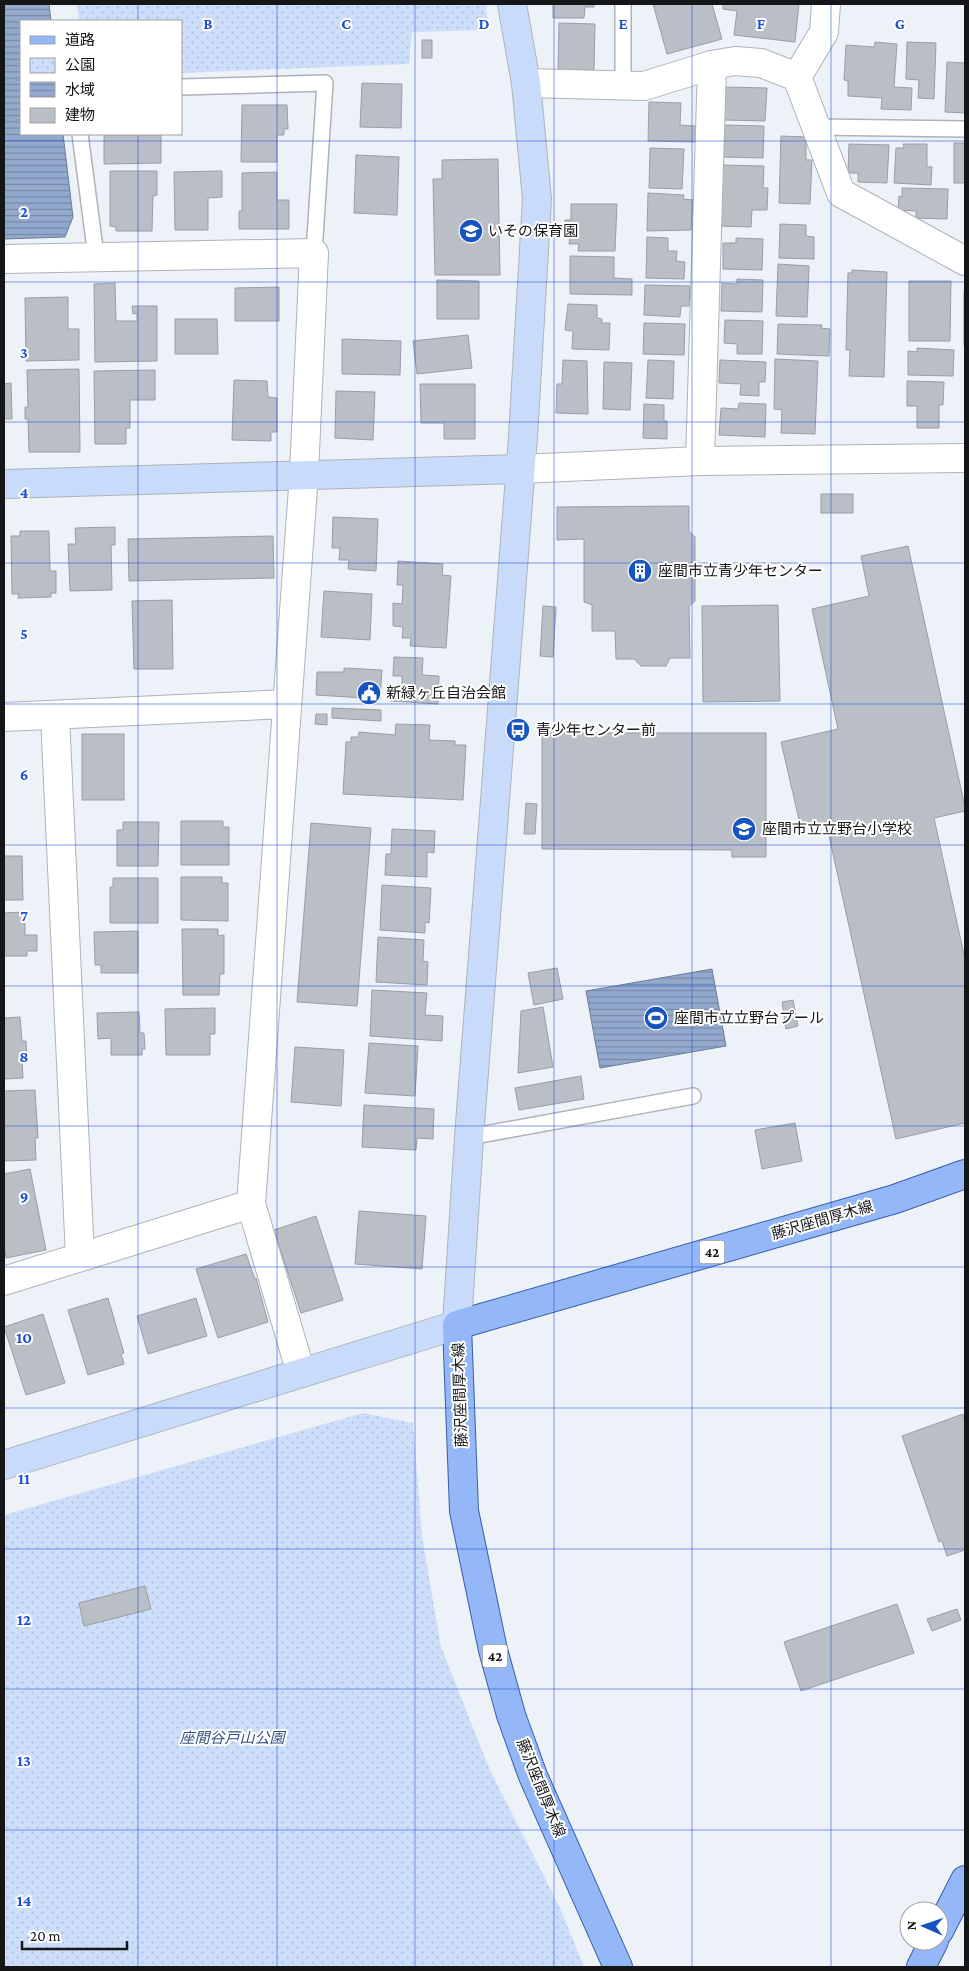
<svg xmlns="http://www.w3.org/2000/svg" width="969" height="1971" font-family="'Crimson Pro','Noto Sans JP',serif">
  <defs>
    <pattern id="park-dots" width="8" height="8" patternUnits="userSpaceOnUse" patternTransform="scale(1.25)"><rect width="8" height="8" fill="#cddefb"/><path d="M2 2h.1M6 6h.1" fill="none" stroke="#afbed6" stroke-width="1.8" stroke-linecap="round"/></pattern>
    <pattern id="water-rules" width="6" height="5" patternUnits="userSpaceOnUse" patternTransform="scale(1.25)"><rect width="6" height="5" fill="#93a9ce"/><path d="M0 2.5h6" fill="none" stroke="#7789a6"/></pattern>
  </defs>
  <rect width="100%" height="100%" fill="#edf1f8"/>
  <g fill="url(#park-dots)">
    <path d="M 77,4 L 486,4 L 488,30 L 412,32 L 409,64 L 181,73 L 181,21 L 79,21 Z"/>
    <path d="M 363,1413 L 413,1423 L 422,1536 L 441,1647 L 489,1768 L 560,1908 L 584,1967 L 4,1967 L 4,1515 Z"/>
  </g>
  <g fill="url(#water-rules)" stroke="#6d7d97">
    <path d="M 4,4 L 49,4 L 51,21 L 21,21 L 21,134 L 63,134 L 73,217 L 65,237 L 4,239 Z"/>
    <path d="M 712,969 L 726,1046 L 600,1068 L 586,991 Z"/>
  </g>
  <g fill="#babec5" stroke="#999da4">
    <path d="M 553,4 L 594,4 L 594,7 L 585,7 L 584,18 L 553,18 Z"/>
    <path d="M 653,4 L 712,4 L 722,39 L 667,54 Z"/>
    <path d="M 723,4 L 799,4 L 795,42 L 734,35 L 737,11 L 723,9 Z"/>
    <path d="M 559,23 L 595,24 L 594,70 L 558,70 Z"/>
    <rect x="422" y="40" width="10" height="18"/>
    <path d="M 875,42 L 897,44 L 894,87 L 912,88 L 911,110 L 881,109 L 882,98 L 848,96 L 848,81 L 844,80 L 846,45 L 874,47 Z"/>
    <path d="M 907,42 L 936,43 L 934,99 L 918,98 L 919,80 L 906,79 Z"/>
    <path d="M 947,62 L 965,63 L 965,113 L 945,112 Z"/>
    <path d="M 362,83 L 402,84 L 401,128 L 360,127 Z"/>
    <path d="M 725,87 L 767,88 L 765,121 L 724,120 Z"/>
    <path d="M 649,102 L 681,103 L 680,125 L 695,126 L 695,142 L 648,141 Z"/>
    <path d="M 242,105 L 287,105 L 288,129 L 284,129 L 284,135 L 277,135 L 277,162 L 241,162 Z"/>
    <path d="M 724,125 L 764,126 L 763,158 L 723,157 Z"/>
    <path d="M 104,134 L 161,134 L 161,163 L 104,164 Z"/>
    <path d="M 781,136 L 806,137 L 806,160 L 812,160 L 810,204 L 779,203 Z"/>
    <rect x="954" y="143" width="11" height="40"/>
    <path d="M 849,144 L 889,145 L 887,183 L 858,182 L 858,173 L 848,173 Z"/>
    <path d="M 903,144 L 927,144 L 927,167 L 932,167 L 931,185 L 894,183 L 896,148 L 904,148 Z"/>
    <path d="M 650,148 L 684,149 L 682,189 L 649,188 Z"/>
    <path d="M 356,155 L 399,157 L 397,215 L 354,213 Z"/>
    <path d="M 498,159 L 500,275 L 435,275 L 433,179 L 442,179 L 442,160 Z"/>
    <path d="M 722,165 L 764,166 L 763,188 L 768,188 L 767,210 L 752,210 L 751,227 L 720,226 Z"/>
    <path d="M 110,171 L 157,171 L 157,195 L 153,196 L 152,231 L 116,231 L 116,227 L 110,226 Z"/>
    <path d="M 222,171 L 222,197 L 208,198 L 208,230 L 175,230 L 174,172 Z"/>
    <path d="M 277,172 L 277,200 L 289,200 L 289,229 L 239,229 L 239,211 L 242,211 L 242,173 Z"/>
    <path d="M 902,188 L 948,189 L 947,219 L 916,218 L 916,211 L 898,210 L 899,196 L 902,197 Z"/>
    <path d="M 648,193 L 684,195 L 683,199 L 693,200 L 691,230 L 647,231 Z"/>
    <path d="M 571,204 L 617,204 L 615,251 L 578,251 L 579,244 L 569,244 L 570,236 L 565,236 L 565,220 L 571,220 Z"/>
    <path d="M 780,224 L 806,225 L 806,236 L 814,237 L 814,259 L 779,258 Z"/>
    <path d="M 647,237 L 668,238 L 668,251 L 677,251 L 676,261 L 685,262 L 684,279 L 646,278 Z"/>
    <path d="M 736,238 L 763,239 L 762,270 L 723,269 L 723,243 L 736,243 Z"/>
    <path d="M 570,256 L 614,257 L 614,278 L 632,279 L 632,295 L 570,294 Z"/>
    <path d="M 778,264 L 809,266 L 807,317 L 776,316 Z"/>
    <path d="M 852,270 L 887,272 L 884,377 L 849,376 L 850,350 L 846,350 L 848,273 L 852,273 Z"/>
    <path d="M 737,279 L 763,280 L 762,312 L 721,311 L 722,283 L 737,284 Z"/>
    <path d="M 437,280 L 479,281 L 479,319 L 437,319 Z"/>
    <path d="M 909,281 L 951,281 L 950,341 L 909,341 Z"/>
    <path d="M 115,283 L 116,321 L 137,321 L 137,313 L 133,314 L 132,306 L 157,306 L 157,361 L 95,362 L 94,284 Z"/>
    <path d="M 645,285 L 690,286 L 689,306 L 681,306 L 680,317 L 644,315 Z"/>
    <path d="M 279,287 L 279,321 L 235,321 L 235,288 Z"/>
    <rect x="964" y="292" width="1" height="53"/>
    <path d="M 68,297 L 68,329 L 79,329 L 79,360 L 26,361 L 25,298 Z"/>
    <path d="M 568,304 L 597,305 L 597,318 L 602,319 L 602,323 L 610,323 L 609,350 L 572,349 L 573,331 L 565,330 Z"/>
    <path d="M 175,319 L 217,319 L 218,354 L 175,354 Z"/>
    <path d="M 725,320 L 763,321 L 762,354 L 737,354 L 737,344 L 724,343 Z"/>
    <path d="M 644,323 L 685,324 L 684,355 L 643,354 Z"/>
    <path d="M 778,324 L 822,325 L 821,328 L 830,329 L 829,356 L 777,354 Z"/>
    <path d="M 468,335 L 472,368 L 417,374 L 413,341 Z"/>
    <path d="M 342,339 L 401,341 L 400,375 L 342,374 Z"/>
    <path d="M 917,348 L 954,350 L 953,376 L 908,375 L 908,351 L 917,352 Z"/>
    <path d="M 775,359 L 818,361 L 815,434 L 781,433 L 782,410 L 774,409 Z"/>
    <path d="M 563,360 L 587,361 L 588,414 L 556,413 L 557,384 L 562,384 Z"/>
    <path d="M 648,360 L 674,361 L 673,399 L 646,398 Z"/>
    <path d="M 720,360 L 766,362 L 765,382 L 759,382 L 759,396 L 740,395 L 741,384 L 719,383 Z"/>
    <path d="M 604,362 L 632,363 L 630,410 L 603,409 Z"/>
    <path d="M 79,369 L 80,452 L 29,452 L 28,419 L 25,419 L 25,407 L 28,407 L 27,370 Z"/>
    <path d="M 155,370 L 155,400 L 130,400 L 130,428 L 126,428 L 126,444 L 95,444 L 94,371 Z"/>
    <path d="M 234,380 L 267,381 L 268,397 L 277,398 L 277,432 L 271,432 L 271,441 L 232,440 Z"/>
    <path d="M 907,381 L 944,382 L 943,405 L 939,405 L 939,428 L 917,428 L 917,406 L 907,406 Z"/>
    <path d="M 11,383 L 12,419 L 4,419 L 4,384 Z"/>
    <path d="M 420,384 L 475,384 L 475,439 L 444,439 L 444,423 L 421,423 Z"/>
    <path d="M 336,391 L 375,392 L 373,440 L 335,438 Z"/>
    <path d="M 739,403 L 766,404 L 765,437 L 719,435 L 721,408 L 738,409 Z"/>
    <path d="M 644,404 L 664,405 L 664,421 L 667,421 L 667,439 L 643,438 Z"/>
    <rect x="821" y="494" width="32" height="19"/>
    <path d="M 689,506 L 689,531 L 695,537 L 695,601 L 689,606 L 690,658 L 670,658 L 666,666 L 641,666 L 634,659 L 616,659 L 615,631 L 592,631 L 592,605 L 584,602 L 584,539 L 557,540 L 557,507 Z"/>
    <path d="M 333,517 L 378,519 L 376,571 L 348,569 L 349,560 L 339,560 L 340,548 L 332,548 Z"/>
    <path d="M 115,527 L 115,545 L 111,545 L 112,590 L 70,591 L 68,544 L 76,544 L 75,528 Z"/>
    <path d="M 20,531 L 49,531 L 50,571 L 56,571 L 56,593 L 51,593 L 51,597 L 18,598 L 19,594 L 12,594 L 11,536 L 20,536 Z"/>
    <path d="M 273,536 L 274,578 L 129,581 L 128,539 Z"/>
    <path d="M 908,546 L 965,807 L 965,811 L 934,818 L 965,959 L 965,1123 L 896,1139 L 826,822 L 801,828 L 781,742 L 838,729 L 812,609 L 869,596 L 861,556 Z"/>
    <path d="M 398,561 L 443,564 L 442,575 L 451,576 L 446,648 L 410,646 L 411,638 L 402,638 L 403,627 L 393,626 L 393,603 L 402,604 L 403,585 L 397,585 Z"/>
    <path d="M 324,591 L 372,594 L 370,640 L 321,637 Z"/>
    <path d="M 172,600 L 173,669 L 134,669 L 132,601 Z"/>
    <path d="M 778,605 L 780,701 L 703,702 L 702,606 Z"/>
    <path d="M 543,606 L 556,607 L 553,657 L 540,656 Z"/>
    <path d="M 394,657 L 423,658 L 422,675 L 439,676 L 438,704 L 391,701 L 391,686 L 402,686 L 402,676 L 393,676 Z"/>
    <path d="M 344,668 L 382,670 L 380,699 L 316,695 L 317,672 L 344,672 Z"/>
    <path d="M 332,708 L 381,710 L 381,721 L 332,718 Z"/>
    <path d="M 316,714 L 327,714 L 327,725 L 315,724 Z"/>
    <path d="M 396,724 L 430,725 L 429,740 L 455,741 L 455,745 L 466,745 L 463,800 L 343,794 L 346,742 L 351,742 L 351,737 L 358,737 L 359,732 L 395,735 Z"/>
    <path d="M 542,733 L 766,733 L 766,857 L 732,857 L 732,850 L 542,849 Z"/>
    <rect x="82" y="734" width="42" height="66"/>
    <path d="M 526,803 L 537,804 L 535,834 L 524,834 Z"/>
    <path d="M 181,821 L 223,821 L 223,827 L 229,827 L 229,865 L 181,865 Z"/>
    <path d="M 123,822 L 159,822 L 158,866 L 117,866 L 117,830 L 123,830 Z"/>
    <path d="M 311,823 L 371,828 L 357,1006 L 297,1002 Z"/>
    <path d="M 392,829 L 435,831 L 434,853 L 427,852 L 427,877 L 385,875 L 386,854 L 391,854 Z"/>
    <path d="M 4,856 L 22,856 L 23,900 L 4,900 Z"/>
    <path d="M 181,877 L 222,877 L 222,883 L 228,883 L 228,921 L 181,920 Z"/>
    <path d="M 113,878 L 158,878 L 158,923 L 110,923 L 110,887 L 113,887 Z"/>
    <path d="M 382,885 L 431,888 L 429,923 L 425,922 L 425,933 L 380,930 Z"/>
    <path d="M 25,912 L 25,935 L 37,935 L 37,951 L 27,951 L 27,956 L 4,956 L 4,913 Z"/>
    <path d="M 182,929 L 218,929 L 218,936 L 224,935 L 224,974 L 220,974 L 219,995 L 183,995 Z"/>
    <path d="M 138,931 L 138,973 L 101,973 L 101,965 L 95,965 L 94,932 Z"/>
    <path d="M 378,937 L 424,940 L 423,961 L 428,962 L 427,985 L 376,982 Z"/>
    <path d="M 557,968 L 563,999 L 534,1005 L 528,973 Z"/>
    <path d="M 372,990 L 427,993 L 425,1015 L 443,1016 L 442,1041 L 370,1036 Z"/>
    <path d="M 793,1000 L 798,1026 L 786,1029 L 782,1002 Z"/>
    <path d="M 543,1007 L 553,1067 L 518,1073 L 521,1011 Z"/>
    <path d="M 215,1008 L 215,1034 L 210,1034 L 210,1055 L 166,1055 L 165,1009 Z"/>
    <path d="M 139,1012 L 140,1033 L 144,1033 L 145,1049 L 142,1049 L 142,1055 L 111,1055 L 111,1038 L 98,1039 L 97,1013 Z"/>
    <path d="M 20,1017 L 22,1041 L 26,1041 L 27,1060 L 22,1060 L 23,1078 L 4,1079 L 4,1018 Z"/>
    <path d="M 369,1043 L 418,1046 L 415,1096 L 365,1093 Z"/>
    <path d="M 295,1047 L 344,1050 L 341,1106 L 291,1102 Z"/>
    <path d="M 581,1076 L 584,1099 L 519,1110 L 515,1088 Z"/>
    <path d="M 35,1090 L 38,1138 L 35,1138 L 36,1160 L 4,1161 L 4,1091 Z"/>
    <path d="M 364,1105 L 434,1109 L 433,1139 L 417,1138 L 416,1150 L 362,1147 Z"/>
    <path d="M 795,1123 L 802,1161 L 762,1169 L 755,1130 Z"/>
    <path d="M 30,1169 L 46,1250 L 6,1258 L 4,1247 L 4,1174 Z"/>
    <path d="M 359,1211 L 426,1216 L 422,1269 L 355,1264 Z"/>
    <path d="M 316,1216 L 343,1300 L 301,1313 L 274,1230 Z"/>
    <path d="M 246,1254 L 255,1279 L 256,1278 L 268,1322 L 218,1338 L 196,1269 Z"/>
    <path d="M 108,1298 L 124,1353 L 121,1354 L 124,1364 L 88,1375 L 68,1310 Z"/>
    <path d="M 196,1298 L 207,1336 L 148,1354 L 137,1316 Z"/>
    <path d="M 43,1314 L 65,1383 L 26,1395 L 4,1327 Z"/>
    <path d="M 963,1414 L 965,1421 L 965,1550 L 947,1556 L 942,1541 L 939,1542 L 902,1436 Z"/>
    <path d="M 145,1586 L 151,1609 L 84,1626 L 79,1603 Z"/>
    <path d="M 897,1604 L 914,1653 L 801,1691 L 784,1642 Z"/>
    <path d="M 957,1609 L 961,1620 L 932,1631 L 927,1619 Z"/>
  </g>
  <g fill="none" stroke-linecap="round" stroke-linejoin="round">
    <g stroke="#aeb2b9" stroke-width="18">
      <g id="lane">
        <path d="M 623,86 L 623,4"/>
        <path d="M 181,87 L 325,83 L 314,253"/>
        <path d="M 816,127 L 965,129"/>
        <path d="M 80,134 L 96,256"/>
        <path d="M 469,1137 L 693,1096"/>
      </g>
    </g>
    <g stroke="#aeb2b9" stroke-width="30">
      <g id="street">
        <path d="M 797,77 L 824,32 L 826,4"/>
        <path d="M 526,83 L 644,86 L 712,65 L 735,61 L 761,63 L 797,77 L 841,193 L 965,261"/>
        <path d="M 4,259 L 314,253 L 304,474 L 251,1204 L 301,1373"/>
        <path d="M 700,461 L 712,65"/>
        <path d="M 520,469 L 700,461 L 965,458"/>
        <path d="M 55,716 L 80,1257"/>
        <path d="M 4,717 L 287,704"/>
        <path d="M 4,1281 L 251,1204"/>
      </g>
    </g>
    <g stroke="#aeb2b9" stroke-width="30">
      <g id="secondary">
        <path d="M 4,484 L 520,469"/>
        <path d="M 4,1465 L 457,1325 L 469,1137 L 523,437 L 537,199 L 526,83 L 512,4"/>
      </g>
    </g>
    <g stroke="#385fa6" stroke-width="30">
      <g id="primary">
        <path d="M 939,1931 L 965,1880"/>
        <path d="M 618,1967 L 533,1776 L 511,1715 L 493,1650 L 464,1511 L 457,1325 L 895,1199 L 965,1174"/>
        <path d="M 921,1967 L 934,1941"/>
      </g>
    </g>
    <use href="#lane" stroke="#fff" stroke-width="15"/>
    <use href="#street" stroke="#fff" stroke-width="28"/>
    <use href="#secondary" stroke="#c9dbfb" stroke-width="28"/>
    <use href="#primary" stroke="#93b7f7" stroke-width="28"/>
  </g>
  <path fill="none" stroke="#1d4ed8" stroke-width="1" stroke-opacity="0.55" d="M 138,4 L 138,21M 277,4 L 277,1967M 415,4 L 415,1967M 554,4 L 554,1967M 692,4 L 692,1967M 831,4 L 831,1967M 138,134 L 138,1967M 4,141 L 965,141M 4,282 L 965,282M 4,422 L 965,422M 4,563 L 965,563M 4,704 L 965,704M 4,845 L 965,845M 4,986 L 965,986M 4,1126 L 965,1126M 4,1267 L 965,1267M 4,1408 L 965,1408M 4,1549 L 965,1549M 4,1689 L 965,1689M 4,1830 L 965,1830"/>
  <defs>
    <g id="school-disc" transform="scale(1.25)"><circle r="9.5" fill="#1754c0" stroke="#fff"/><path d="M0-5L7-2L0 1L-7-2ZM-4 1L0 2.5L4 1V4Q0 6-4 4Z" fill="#fff"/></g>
    <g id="building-disc" transform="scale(1.25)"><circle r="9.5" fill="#1754c0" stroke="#fff"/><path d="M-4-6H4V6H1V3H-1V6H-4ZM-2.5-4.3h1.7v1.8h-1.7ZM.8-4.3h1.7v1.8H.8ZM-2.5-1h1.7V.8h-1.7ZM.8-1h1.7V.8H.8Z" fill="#fff"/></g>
    <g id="civic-disc" transform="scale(1.25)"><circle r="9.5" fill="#1754c0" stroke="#fff"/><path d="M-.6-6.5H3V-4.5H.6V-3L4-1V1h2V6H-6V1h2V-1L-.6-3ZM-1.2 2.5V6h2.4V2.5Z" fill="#fff"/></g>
    <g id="bus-disc" transform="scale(1.25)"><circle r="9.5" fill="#1754c0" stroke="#fff"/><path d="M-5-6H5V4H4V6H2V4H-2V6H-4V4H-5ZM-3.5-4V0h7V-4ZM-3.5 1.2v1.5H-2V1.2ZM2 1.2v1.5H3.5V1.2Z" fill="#fff"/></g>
    <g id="stadium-disc" transform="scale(1.25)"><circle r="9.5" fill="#1754c0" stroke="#fff"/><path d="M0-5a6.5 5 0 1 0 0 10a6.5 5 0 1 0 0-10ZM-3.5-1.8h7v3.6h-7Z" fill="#fff"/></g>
  </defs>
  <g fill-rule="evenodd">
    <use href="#school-disc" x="471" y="231"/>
    <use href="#building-disc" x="640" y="571"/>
    <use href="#civic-disc" x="369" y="693"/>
    <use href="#bus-disc" x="518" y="730"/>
    <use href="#school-disc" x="744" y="829"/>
    <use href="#stadium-disc" x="656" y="1018"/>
  </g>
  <g text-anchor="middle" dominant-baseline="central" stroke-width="4" stroke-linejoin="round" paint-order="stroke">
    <g fill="#fff" stroke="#5a5c5d" stroke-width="1">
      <rect x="699.5" y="1240.5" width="25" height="23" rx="4"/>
      <rect x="482.5" y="1644.5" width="25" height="23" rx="4"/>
    </g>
    <g font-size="14" font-weight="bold" fill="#141618">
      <text x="712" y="1252">42</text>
      <text x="495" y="1656">42</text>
    </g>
    <g font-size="15" fill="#141618" stroke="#fff" text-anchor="start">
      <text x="488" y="231">いその保育園</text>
      <text x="658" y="571">座間市立青少年センター</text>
      <text x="386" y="693">新緑ヶ丘自治会館</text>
      <text x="536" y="730">青少年センター前</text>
      <text x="762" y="829">座間市立立野台小学校</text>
      <text x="674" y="1018">座間市立立野台プール</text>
    </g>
    <g font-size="15" fill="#141618" stroke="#fff">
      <text transform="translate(822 1220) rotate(-16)">藤沢座間厚木線</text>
      <text transform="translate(460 1395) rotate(-92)">藤沢座間厚木線</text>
      <text transform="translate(541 1788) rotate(68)">藤沢座間厚木線</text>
    </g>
    <g font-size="15" font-style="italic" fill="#355284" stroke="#fff">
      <text x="232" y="1738">座間谷戸山公園</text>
    </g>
  </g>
  <g font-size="16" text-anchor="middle" font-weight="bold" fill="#1d4ed8" stroke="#fff" stroke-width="4" stroke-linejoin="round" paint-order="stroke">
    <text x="208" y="29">B</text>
    <text x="346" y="29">C</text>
    <text x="484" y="29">D</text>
    <text x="623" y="29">E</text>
    <text x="761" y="29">F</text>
    <text x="900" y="29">G</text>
    <text x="24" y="217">2</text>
    <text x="24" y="358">3</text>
    <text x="24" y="498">4</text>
    <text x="24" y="639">5</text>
    <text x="24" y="780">6</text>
    <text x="24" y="921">7</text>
    <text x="24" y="1062">8</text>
    <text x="24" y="1202">9</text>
    <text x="24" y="1343">10</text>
    <text x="24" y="1484">11</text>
    <text x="24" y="1625">12</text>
    <text x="24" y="1766">13</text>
    <text x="24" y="1906">14</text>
  </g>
  <rect width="969" height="1971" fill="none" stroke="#141618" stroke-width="10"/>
  <rect x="20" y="20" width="162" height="115" fill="#ffffff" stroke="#a1a2a3"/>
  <rect x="30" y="36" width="25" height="8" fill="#93b7f7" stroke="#a1a2a3"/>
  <text x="65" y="45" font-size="15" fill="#141618">道路</text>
  <rect x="30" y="58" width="25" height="15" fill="url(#park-dots)" stroke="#a1a2a3"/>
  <text x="65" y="70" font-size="15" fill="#141618">公園</text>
  <rect x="30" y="82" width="25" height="15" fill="url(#water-rules)" stroke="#a1a2a3"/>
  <text x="65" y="95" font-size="15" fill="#141618">水域</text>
  <rect x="30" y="108" width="25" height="15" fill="#babec5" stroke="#a1a2a3"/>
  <text x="65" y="120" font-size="15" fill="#141618">建物</text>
  <g transform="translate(924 1926) rotate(272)"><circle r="24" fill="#ffffff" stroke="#a1a2a3"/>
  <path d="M0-4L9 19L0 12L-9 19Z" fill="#1754c0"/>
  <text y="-8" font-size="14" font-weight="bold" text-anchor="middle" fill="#141618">N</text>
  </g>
  <path d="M22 1941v8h105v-8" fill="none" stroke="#141618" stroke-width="2.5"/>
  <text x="30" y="1941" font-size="15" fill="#141618" stroke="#ffffff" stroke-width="4" paint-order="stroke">20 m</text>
</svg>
